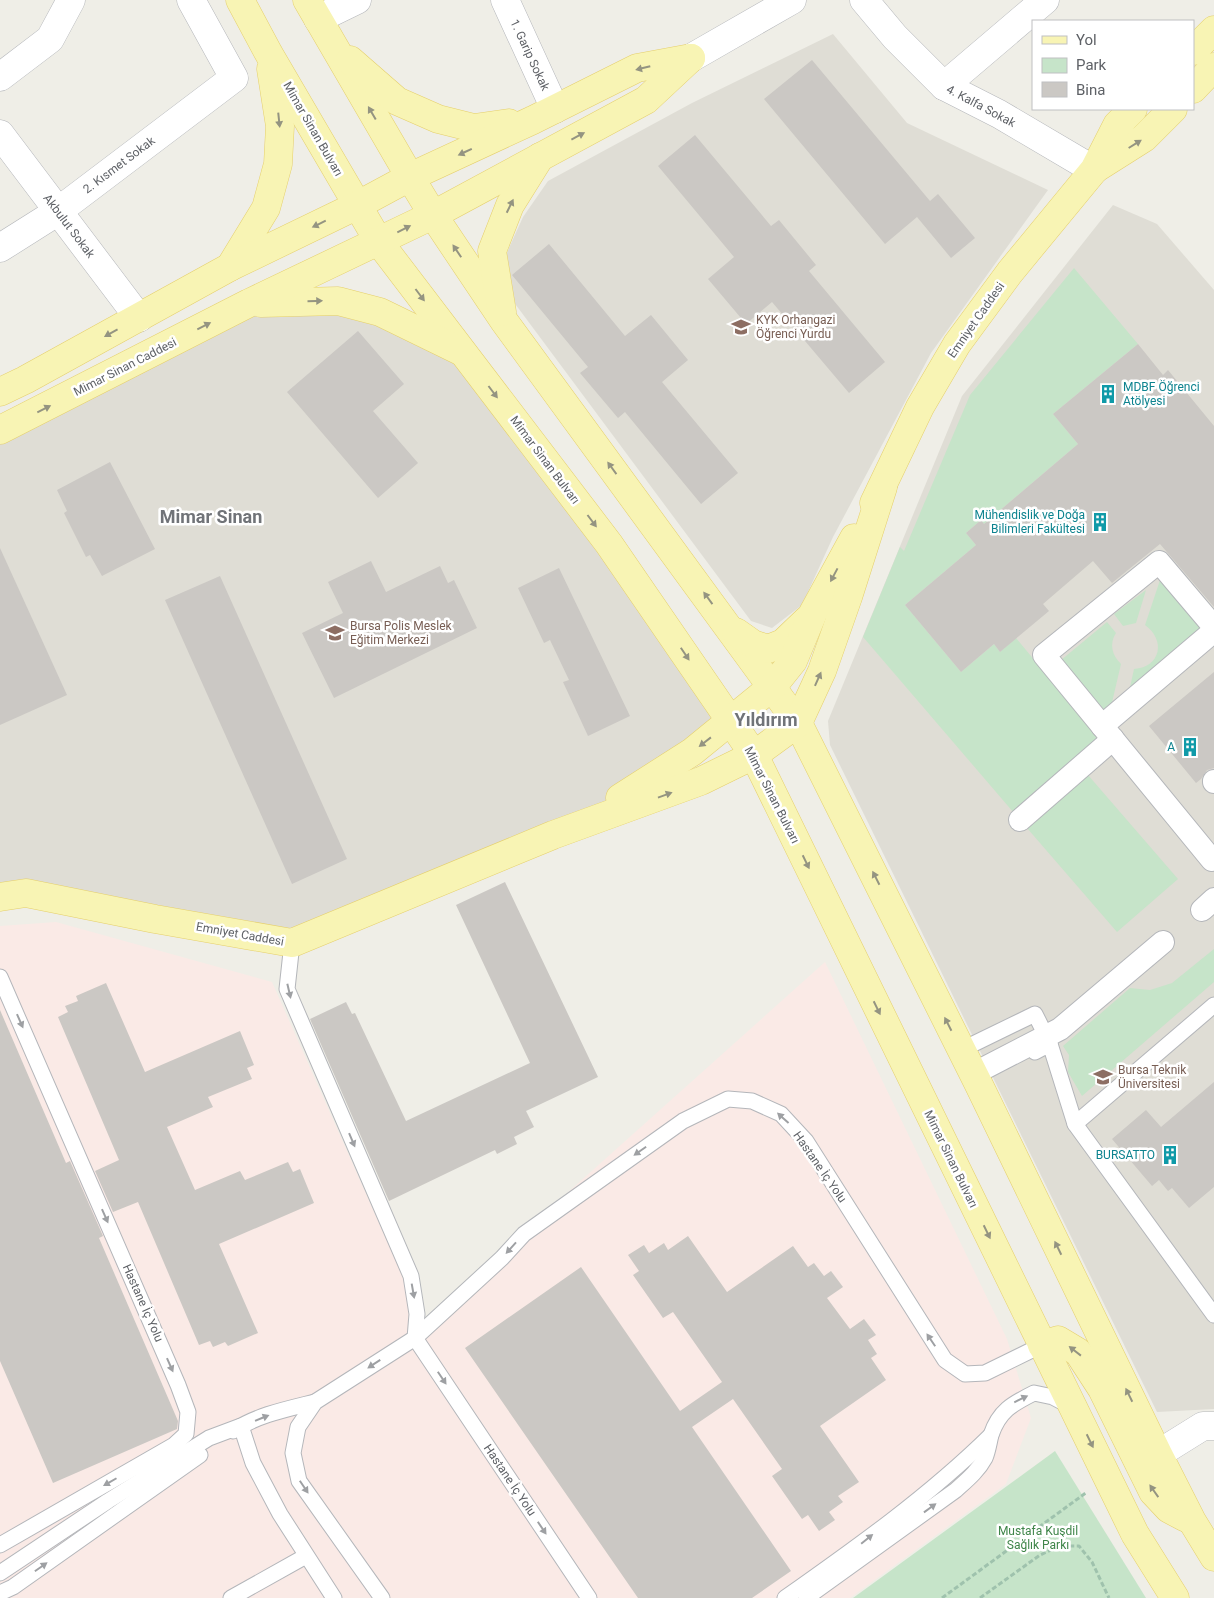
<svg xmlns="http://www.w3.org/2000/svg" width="1214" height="1598" font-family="Roboto,sans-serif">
  <rect width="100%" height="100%" fill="#efeee7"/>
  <g fill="#dfddd5">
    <path d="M 833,34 L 907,123 L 1048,190 L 931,353 L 833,537 L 802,605 L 772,628 L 751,621 L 513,301 L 505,257 L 523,217 L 548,181 L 692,103 Z"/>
    <path d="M 1113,205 L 1157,224 L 1214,290 L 1214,1409 L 1157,1412 L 830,745 L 828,721 L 962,396 Z"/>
    <path d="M 338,301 L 463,353 L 731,722 L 637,789 L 292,943 L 0,890 L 0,430 L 249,303 Z"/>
  </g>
  <path fill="#faeae6" d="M 56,922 L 272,982 L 423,1322 L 825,962 L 1007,1339 L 1031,1418 L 1006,1484 L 850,1598 L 0,1598 L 0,926 Z"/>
  <g fill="#c6e4c9">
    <path d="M 1074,268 L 1138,344 L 1053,414 L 1078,444 L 984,524 L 981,520 L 966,533 L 976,545 L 905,605 L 961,672 L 994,644 L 1000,652 L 1016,638 L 1100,739 L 1014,813 L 863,637 L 900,547 L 904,551 L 970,395 Z"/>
    <path d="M 1162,574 L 1206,626 L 1127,701 L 1134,669 C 1161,667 1166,640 1145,625 Z"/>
    <path d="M 1146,590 L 1136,623 L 1123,626 L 1114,614 Z"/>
    <path d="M 1107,622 L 1116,633 C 1109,644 1112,655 1121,664 L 1110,711 L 1106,714 L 1060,661 Z"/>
    <path d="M 1088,775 L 1178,879 L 1117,932 L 1027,828 Z"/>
    <path d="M 1214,949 L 1214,982 L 1082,1096 L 1068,1072 L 1069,1055 L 1063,1046 L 1130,988 L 1150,990 L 1172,983 Z"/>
    <path d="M 1055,1451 L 1146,1598 L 853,1598 Z"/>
  </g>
  <g fill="#cbc8c4">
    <path d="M 812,60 L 930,201 L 938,194 L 975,238 L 951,258 L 917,217 L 885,244 L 764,99 Z"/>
    <path d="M 695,135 L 771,226 L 779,220 L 816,265 L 809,271 L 885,362 L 849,393 L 772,302 L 746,324 L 708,279 L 734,257 L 658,166 Z"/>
    <path d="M 549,244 L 625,336 L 651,315 L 688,360 L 662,382 L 738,473 L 701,504 L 625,412 L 618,418 L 580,373 L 588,367 L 512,275 Z"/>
    <path d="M 358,331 L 404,384 L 373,411 L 418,463 L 378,498 L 287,392 Z"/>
    <path d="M 1138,344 L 1163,375 L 1168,370 L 1214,426 L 1214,607 L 1160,544 L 1112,583 L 1093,561 L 1043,604 L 1049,611 L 1000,652 L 994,644 L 961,672 L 905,605 L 976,545 L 966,533 L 981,520 L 984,524 L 1078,444 L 1053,414 Z"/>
    <path d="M 110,462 L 155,549 L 102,576 L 90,555 L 86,557 L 64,513 L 67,511 L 57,490 Z"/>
    <path d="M 0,548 L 67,695 L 0,725 Z"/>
    <path d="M 371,561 L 386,592 L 440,566 L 448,583 L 454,580 L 477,628 L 334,698 L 302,633 L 343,613 L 328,582 Z"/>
    <path d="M 559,568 L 630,716 L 588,736 L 563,682 L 569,680 L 550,640 L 544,643 L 518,588 Z"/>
    <path d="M 220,576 L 347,859 L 292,884 L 165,600 Z"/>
    <path d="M 1214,672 L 1214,768 L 1207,770 L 1201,779 L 1196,783 L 1149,726 Z"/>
    <path d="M 505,882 L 598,1077 L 526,1111 L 534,1127 L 514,1137 L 517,1144 L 497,1154 L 495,1150 L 389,1201 L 310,1019 L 346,1002 L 352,1014 L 355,1013 L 406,1121 L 530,1063 L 456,905 Z"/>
    <path d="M 106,983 L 145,1072 L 240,1031 L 254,1065 L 247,1068 L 252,1079 L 208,1097 L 213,1107 L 167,1127 L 195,1190 L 240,1171 L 245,1180 L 288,1162 L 293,1172 L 300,1169 L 314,1203 L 219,1244 L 258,1333 L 228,1346 L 225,1342 L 213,1347 L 210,1341 L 199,1345 L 138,1202 L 113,1212 L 95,1171 L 119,1160 L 58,1017 L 68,1012 L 65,1006 L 78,1001 L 76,996 Z"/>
    <path d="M 0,1010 L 66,1163 L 70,1161 L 103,1236 L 99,1238 L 178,1421 L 177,1429 L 53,1483 L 0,1361 Z"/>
    <path d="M 1214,1082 L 1214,1187 L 1189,1208 L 1172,1188 L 1168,1191 L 1159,1180 L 1152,1186 L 1112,1139 L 1146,1110 L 1161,1127 Z"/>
    <path d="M 688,1236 L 727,1292 L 793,1246 L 808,1267 L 814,1263 L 824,1276 L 831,1271 L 843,1287 L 827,1298 L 850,1329 L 864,1319 L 876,1335 L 868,1340 L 877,1354 L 871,1358 L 886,1380 L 820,1426 L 859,1482 L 838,1496 L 843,1502 L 829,1512 L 835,1520 L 819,1531 L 808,1515 L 802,1519 L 772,1476 L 782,1469 L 733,1399 L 692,1427 L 791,1571 L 752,1598 L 638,1598 L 465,1348 L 581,1267 L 680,1411 L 722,1382 L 673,1312 L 663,1318 L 633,1275 L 639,1271 L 628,1255 L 644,1245 L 649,1253 L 664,1243 L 668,1250 Z"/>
  </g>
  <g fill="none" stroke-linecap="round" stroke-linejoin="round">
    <g stroke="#b4b6ba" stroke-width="17">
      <g id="service">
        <path d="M 292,943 L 287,989 L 411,1276 L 417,1314 L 415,1338 L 589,1598"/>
        <path d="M 0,977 L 178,1385 L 188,1412 L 186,1434 L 174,1445 L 0,1545"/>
        <path d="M 961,1050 L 1035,1014 L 1050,1044"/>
        <path d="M 1035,1052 L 1050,1044 L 1075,1124 L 1214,1005"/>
        <path d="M 1075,1124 L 1214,1315"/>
        <path d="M 233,1431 C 257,1415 287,1409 315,1402"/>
        <path d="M 0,1573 L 108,1501 L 209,1438 L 241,1426 L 253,1463 L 280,1514 L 334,1598"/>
        <path d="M 0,1593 L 13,1587 L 200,1455"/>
        <path d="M 231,1598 L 306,1556"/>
        <path d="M 382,1598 L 299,1481 L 293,1453 L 298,1427 L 315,1402 L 415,1338 L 502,1258 L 524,1234 L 683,1121 L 728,1099 L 752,1101 L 781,1114 L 806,1141 L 945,1360 L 965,1374 L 985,1373 L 1042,1345"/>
        <path d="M 785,1598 C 856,1548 929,1496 991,1435"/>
        <path d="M 806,1598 L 956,1490 C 967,1480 978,1471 985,1458 C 988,1451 989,1443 991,1435 C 999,1411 1012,1404 1034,1393 L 1053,1397 L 1070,1406"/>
      </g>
    </g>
    <g stroke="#b4b6ba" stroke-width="24">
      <g id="pedestrian">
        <path d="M 1102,726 L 1214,631"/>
        <path d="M 1214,781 L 1214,782"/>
        <path d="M 1020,820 L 1113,739"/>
        <path d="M 1212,860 L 1044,655 L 1159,562 L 1214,627"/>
        <path d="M 1202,910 L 1214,899"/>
        <path d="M 973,1074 L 1060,1029 L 1163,942"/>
      </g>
    </g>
    <g stroke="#b4b6ba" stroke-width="29">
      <g id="minor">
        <path d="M 505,0 L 555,109"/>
        <path d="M 864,0 L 895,37 L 944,86 L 999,114 L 1094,170"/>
        <path d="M 318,19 L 357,0"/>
        <path d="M 0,77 L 50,39 L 71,0"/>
        <path d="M 944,86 L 1045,0"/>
        <path d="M 0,134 L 139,318"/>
        <path d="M 0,248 L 57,212 L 234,78 L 191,0"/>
        <path d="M 1158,1454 L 1203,1426 L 1214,1426"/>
      </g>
    </g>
    <g stroke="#b4b6ba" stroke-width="29">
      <path id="tertiary" d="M 691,58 L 792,0"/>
    </g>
    <g stroke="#e5cf6b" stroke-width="29">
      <g id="primary">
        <path d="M 240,0 L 269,54 L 379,242 L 609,544 L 754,755 L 1135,1534 L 1175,1598"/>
        <path d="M 307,0 L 410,177 L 433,215 L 504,321 L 798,723 L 978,1083 L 1158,1454 L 1192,1521 L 1214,1557"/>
        <path d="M 1193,51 L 1214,30"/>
        <path d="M 350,60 L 397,101 L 438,119 L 474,128 L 509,123"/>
        <path d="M 1193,89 L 1214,67"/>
        <path d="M 1095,169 L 1144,138 L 1173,109"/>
        <path d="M 230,267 L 266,208 L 278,164 L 280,126 L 271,69"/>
        <path d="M 261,303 L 338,301 L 380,312 L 460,351"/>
        <path d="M 502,312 L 492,251 L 510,205 L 540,157"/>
        <path d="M 0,392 L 25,380 L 230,267 L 358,205 L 410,177 L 533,120 L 637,68 L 691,58"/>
        <path d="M 0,430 L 249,303 L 433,215 L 646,100 L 691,58"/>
        <path d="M 874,503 L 920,407 L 957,344 L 1010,272 L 1094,170 L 1117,125 L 1133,109"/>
        <path d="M 736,632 L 753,644 L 768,649 L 783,643 L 807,620"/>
        <path d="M 620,798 L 692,752 L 773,686 L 793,661 L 813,613 L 854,538"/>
        <path d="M 0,897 L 26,893 L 155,919 L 292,943 L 553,835 L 701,781 L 754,755 L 798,723 L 822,671 L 848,597 L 883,487"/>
        <path d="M 1042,1345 L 1058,1340 L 1078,1352 L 1102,1389 L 1153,1492 L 1169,1509 L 1186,1518"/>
      </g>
    </g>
    <g stroke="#9fc2ad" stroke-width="3" stroke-dasharray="5 2.5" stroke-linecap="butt">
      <path d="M 942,1598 L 1087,1492"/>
      <path d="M 980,1598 L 1040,1555 L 1060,1546 L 1079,1546 L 1092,1562 L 1109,1598"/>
    </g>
    <use href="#service" stroke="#fff" stroke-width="15"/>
    <use href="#pedestrian" stroke="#fff" stroke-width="22"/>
    <use href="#minor" stroke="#fff" stroke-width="28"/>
    <use href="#tertiary" stroke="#fff" stroke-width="28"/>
    <use href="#primary" stroke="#f8f4b4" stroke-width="28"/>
  </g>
  <defs><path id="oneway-solid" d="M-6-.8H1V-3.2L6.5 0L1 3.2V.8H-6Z" transform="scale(1.25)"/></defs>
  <g fill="#949481">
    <use href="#oneway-solid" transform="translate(643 68) rotate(166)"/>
    <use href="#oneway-solid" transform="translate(372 113) rotate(-120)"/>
    <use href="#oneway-solid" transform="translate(279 120) rotate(84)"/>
    <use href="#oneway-solid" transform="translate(578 136) rotate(-28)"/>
    <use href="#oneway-solid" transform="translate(1135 144) rotate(-32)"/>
    <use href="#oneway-solid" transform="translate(465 152) rotate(155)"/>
    <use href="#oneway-solid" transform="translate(510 206) rotate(-64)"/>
    <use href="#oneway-solid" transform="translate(319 224) rotate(154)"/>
    <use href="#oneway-solid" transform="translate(404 229) rotate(-27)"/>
    <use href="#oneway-solid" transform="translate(457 251) rotate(-124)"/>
    <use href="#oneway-solid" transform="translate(420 295) rotate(53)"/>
    <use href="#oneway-solid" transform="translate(315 301) rotate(-1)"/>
    <use href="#oneway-solid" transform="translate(204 326) rotate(-27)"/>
    <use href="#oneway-solid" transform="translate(111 333) rotate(151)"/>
    <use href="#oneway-solid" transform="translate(493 392) rotate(53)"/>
    <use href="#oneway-solid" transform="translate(44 409) rotate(-27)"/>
    <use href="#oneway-solid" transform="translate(612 468) rotate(-126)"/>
    <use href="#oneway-solid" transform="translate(592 521) rotate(53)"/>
    <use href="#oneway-solid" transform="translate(834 575) rotate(118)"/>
    <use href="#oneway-solid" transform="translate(708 598) rotate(-126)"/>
    <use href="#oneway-solid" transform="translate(685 654) rotate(56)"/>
    <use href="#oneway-solid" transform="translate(818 679) rotate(-66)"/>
    <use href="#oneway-solid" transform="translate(705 742) rotate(142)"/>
    <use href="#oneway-solid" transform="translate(665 795) rotate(-20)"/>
    <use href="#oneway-solid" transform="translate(806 862) rotate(64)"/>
    <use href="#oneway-solid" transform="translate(876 878) rotate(-117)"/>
    <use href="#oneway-solid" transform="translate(877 1008) rotate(64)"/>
    <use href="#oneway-solid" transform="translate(948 1024) rotate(-117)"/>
    <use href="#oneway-solid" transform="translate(987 1232) rotate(64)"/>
    <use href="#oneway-solid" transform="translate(1058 1248) rotate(-116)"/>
    <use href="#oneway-solid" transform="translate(1075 1351) rotate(-142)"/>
    <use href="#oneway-solid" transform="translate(1129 1395) rotate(-116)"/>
    <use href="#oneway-solid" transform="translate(1090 1441) rotate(64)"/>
    <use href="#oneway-solid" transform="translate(1154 1491) rotate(-125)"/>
  </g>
  <g fill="#9ea0a3">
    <use href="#oneway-solid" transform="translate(289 991) rotate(77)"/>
    <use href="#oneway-solid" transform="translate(20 1021) rotate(66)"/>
    <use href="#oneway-solid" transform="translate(783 1118) rotate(-138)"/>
    <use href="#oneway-solid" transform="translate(352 1140) rotate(67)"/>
    <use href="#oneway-solid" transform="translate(640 1151) rotate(145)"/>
    <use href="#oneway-solid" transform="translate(105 1216) rotate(66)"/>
    <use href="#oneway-solid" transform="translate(511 1248) rotate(132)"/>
    <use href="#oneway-solid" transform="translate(413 1291) rotate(80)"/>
    <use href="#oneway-solid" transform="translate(931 1340) rotate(-124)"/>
    <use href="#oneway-solid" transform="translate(374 1364) rotate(147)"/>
    <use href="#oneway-solid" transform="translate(170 1365) rotate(66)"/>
    <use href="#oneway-solid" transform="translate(442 1378) rotate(56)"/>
    <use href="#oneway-solid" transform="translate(1021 1399) rotate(-26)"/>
    <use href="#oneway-solid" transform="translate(262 1418) rotate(-22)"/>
    <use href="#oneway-solid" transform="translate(110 1482) rotate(150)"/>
    <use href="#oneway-solid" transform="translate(304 1487) rotate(56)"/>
    <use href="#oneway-solid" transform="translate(930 1508) rotate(-36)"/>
    <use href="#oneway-solid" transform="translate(542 1528) rotate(56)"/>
    <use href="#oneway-solid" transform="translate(867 1539) rotate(-39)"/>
    <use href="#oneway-solid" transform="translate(41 1567) rotate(-35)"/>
  </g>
  <defs>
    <g id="school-bare" transform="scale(1.5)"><path d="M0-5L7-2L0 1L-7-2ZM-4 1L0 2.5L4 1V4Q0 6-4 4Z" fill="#8d6e63" stroke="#fff" stroke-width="2.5" paint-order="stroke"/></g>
    <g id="building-bare" transform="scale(1.5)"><path d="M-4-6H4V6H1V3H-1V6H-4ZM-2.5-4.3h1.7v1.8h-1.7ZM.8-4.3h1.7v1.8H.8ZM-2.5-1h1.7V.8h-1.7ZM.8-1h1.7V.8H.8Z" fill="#0f9aa8" stroke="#fff" stroke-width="2.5" paint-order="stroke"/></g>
    <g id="university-bare" transform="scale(1.5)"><path d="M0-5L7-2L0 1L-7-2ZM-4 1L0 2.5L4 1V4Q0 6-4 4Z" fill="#8d6e63" stroke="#fff" stroke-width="2.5" paint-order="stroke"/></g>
  </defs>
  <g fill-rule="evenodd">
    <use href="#school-bare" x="741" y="327"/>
    <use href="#building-bare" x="1108" y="394"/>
    <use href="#building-bare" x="1100" y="522"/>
    <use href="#school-bare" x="335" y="633"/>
    <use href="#building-bare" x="1190" y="747"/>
    <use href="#university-bare" x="1103" y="1077"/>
    <use href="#building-bare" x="1170" y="1155"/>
  </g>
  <g text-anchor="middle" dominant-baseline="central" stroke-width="5" stroke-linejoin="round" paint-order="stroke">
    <g font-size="12" fill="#5e6166" stroke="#fff">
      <text transform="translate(530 55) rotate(65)">1. Garip Sokak</text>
      <text transform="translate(981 106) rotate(28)">4. Kalfa Sokak</text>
      <text transform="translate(313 129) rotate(60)">Mimar Sinan Bulvarı</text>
      <text transform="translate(119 165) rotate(-37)">2. Kısmet Sokak</text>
      <text transform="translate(69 226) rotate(53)">Akbulut Sokak</text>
      <text transform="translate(976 320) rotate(-55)">Emniyet Caddesi</text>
      <text transform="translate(125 367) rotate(-27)">Mimar Sinan Caddesi</text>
      <text transform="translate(545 460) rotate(53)">Mimar Sinan Bulvarı</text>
      <text transform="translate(772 795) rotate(63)">Mimar Sinan Bulvarı</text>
      <text transform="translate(240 934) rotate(10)">Emniyet Caddesi</text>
      <text transform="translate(951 1159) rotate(64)">Mimar Sinan Bulvarı</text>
      <text transform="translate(820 1167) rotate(55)">Hastane İç Yolu</text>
      <text transform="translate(143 1303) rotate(66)">Hastane İç Yolu</text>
      <text transform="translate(510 1480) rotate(56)">Hastane İç Yolu</text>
    </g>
    <g font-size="12" fill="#785e54" stroke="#fff" text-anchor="start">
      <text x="756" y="320">KYK Orhangazi<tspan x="756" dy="14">Öğrenci Yurdu</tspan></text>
      <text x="350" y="626">Bursa Polis Meslek<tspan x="350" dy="14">Eğitim Merkezi</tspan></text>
      <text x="1118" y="1070">Bursa Teknik<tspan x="1118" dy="14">Üniversitesi</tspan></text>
    </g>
    <g font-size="12" fill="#0d838f" stroke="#fff" text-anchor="end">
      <text x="1123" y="387" text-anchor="start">MDBF Öğrenci<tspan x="1123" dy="14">Atölyesi</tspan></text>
      <text x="1085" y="515">Mühendislik ve Doğa<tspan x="1085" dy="14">Bilimleri Fakültesi</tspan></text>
      <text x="1175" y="747">A</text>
      <text x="1155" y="1155">BURSATTO</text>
    </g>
    <g font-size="12" fill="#3f8549" stroke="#fff">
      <text x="1038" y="1531">Mustafa Kuşdil<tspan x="1038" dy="14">Sağlık Parkı</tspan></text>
    </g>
    <g font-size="18" font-weight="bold" fill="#707378" stroke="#fff">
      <text x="211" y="516">Mimar Sinan</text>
      <text x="766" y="719">Yıldırım</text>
    </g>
  </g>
  <rect x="1032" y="20" width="162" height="90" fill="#ffffff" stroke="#bfc0c2"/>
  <rect x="1042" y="36" width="25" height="8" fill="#f8f4b4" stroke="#bfc0c2"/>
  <text x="1076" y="45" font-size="15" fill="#5e6166">Yol</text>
  <rect x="1042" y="58" width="25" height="15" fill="#c6e4c9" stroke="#bfc0c2"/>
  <text x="1076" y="70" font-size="15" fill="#5e6166">Park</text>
  <rect x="1042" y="82" width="25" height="15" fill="#cbc8c4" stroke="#bfc0c2"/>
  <text x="1076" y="95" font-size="15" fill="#5e6166">Bina</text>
</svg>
